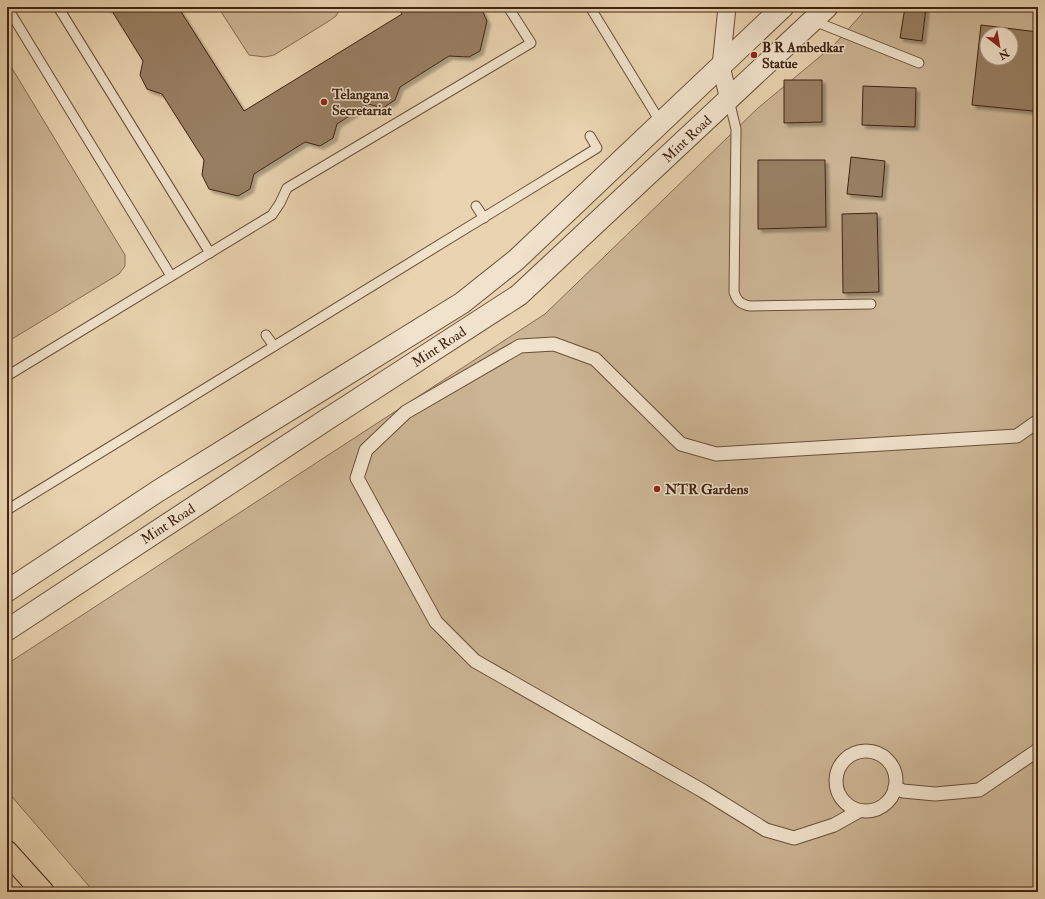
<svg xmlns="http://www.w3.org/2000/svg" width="1045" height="899" font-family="'IM FELL Double Pica',serif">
  <defs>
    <filter id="shadow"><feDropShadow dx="3.5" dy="3.5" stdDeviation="1" flood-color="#0004"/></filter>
  </defs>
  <rect width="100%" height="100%" fill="#e9d3b0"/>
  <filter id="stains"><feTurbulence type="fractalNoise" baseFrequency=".005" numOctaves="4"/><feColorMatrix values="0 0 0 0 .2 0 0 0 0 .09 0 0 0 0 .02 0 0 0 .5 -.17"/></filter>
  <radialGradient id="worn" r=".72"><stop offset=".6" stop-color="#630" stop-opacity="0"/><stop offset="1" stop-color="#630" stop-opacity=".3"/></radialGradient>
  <g fill="#ccb595" stroke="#866c53" fill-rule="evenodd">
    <path d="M 218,7 L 340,7 L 340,9 L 336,16 L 329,21 L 274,55 L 265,57 L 249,55 Z"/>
    <path d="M 868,7 L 1038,7 L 1038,892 L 94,892 L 7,791 L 7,664 L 545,314 L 758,108 L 834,45 ZM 987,34 L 1011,34 L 1011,58 L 987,58 Z"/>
    <path d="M 7,60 L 125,255 L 125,266 L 119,274 L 7,342 Z"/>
  </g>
  <g fill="#987f64" stroke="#402311" fill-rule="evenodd" filter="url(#shadow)">
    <path d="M 105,7 L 178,7 L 244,111 L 402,14 L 398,7 L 472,7 L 482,10 L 487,21 L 480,51 L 469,57 L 449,56 L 400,87 L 395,100 L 383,108 L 368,104 L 337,124 L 333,138 L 320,146 L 305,142 L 254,174 L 250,189 L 238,196 L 209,189 L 202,175 L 204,160 L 162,94 L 147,89 L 140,75 L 143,61 L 112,11 Z"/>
    <path d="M 905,7 L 926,7 L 922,41 L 900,38 Z"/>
    <path d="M 981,25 L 1038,32 L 1038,70 L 1033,111 L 972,105 ZM 987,34 L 1011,34 L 1011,58 L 987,58 Z"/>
    <path d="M 784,80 L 822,80 L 822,122 L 784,123 Z"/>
    <path d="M 863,86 L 916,88 L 915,127 L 862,125 Z"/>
    <path d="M 851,157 L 885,161 L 882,197 L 847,194 Z"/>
    <path d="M 758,160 L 825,160 L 826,227 L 758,229 Z"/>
    <path d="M 877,213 L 879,292 L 843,293 L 842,214 Z"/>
  </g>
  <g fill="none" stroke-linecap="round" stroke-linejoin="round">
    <g stroke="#6a4f39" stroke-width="11">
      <g id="service">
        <path d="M 7,7 L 171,276"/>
        <path d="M 58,7 L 210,253"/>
        <path d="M 590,7 L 661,123"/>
        <path d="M 814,21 L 919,63"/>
        <path d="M 729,100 L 736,129 L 734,292 C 737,301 740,304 750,306 L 871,304"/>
        <path d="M 476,206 L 484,218"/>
        <path d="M 266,335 L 274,346"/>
        <path d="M 7,376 L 272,215 L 280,203 L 287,188 L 531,43 L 508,7"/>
        <path d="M 7,510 L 597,148 L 590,136"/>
      </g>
    </g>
    <g stroke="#6a4f39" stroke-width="15">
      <g id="pedestrian">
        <circle cx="866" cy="781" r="30"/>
        <path d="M 895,787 L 903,791 L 935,794 L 979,790 L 1038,750"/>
        <path d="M 859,811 L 834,825 L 794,838 L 766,830 L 703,791 L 475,661 L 436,622 L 357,478 L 366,450 L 406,412 L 520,346 L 554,344 L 595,359 L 681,444 L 716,454 L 1017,436 L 1038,421"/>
      </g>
    </g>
    <g stroke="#6a4f39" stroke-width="19">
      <path id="minor" d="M 727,7 L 721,66 L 729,100"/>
    </g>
    <g stroke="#6a4f39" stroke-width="23">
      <g id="tertiary">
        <path d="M 7,591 L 158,491 L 462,303 L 516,260 L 783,7"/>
        <path d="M 7,630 L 329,418 L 519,295 L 827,7"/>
      </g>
    </g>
    <g stroke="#402311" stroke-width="24">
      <path id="primary" d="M 7,852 L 43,892"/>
    </g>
    <use href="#service" stroke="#f1e2cc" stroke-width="9"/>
    <use href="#pedestrian" stroke="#f1e2cc" stroke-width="13"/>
    <use href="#minor" stroke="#f1e2cc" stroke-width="17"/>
    <use href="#tertiary" stroke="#f1e2cc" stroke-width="21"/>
    <use href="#primary" stroke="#e9d3b0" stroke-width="22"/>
  </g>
  <g fill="#8f2418" stroke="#f1e2cc" stroke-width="1.5">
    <circle cx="754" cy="55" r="4"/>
    <circle cx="324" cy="102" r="4"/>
    <circle cx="657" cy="489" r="4"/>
  </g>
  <g text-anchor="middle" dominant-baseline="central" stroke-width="3" stroke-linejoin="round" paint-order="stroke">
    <g font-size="14" font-weight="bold" fill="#402311" stroke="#f1e2cc" text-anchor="start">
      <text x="762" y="47">B R Ambedkar<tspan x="762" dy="16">Statue</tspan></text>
      <text x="332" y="94">Telangana<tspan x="332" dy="16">Secretariat</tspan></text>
      <text x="665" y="489">NTR Gardens</text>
    </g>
    <g font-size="14" fill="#402311" stroke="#f1e2cc">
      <text transform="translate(687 139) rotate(-43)">Mint Road</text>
      <text transform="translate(439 347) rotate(-33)">Mint Road</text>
      <text transform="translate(168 524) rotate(-33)">Mint Road</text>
    </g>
  </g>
  <rect width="1045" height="899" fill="none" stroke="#e9d3b0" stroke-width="24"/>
  <rect x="8" y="8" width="1029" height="883" fill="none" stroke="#402311" stroke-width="2"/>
  <rect x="12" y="12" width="1021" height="875" fill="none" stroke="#402311"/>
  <g transform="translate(999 46) rotate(149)"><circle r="19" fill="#f1e2cc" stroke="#aa9681"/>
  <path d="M0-3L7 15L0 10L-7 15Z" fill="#8f2418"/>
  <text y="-6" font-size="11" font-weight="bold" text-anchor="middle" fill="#402311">N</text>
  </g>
  <rect width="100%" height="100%" filter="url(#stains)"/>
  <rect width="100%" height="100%" fill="url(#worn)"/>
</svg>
